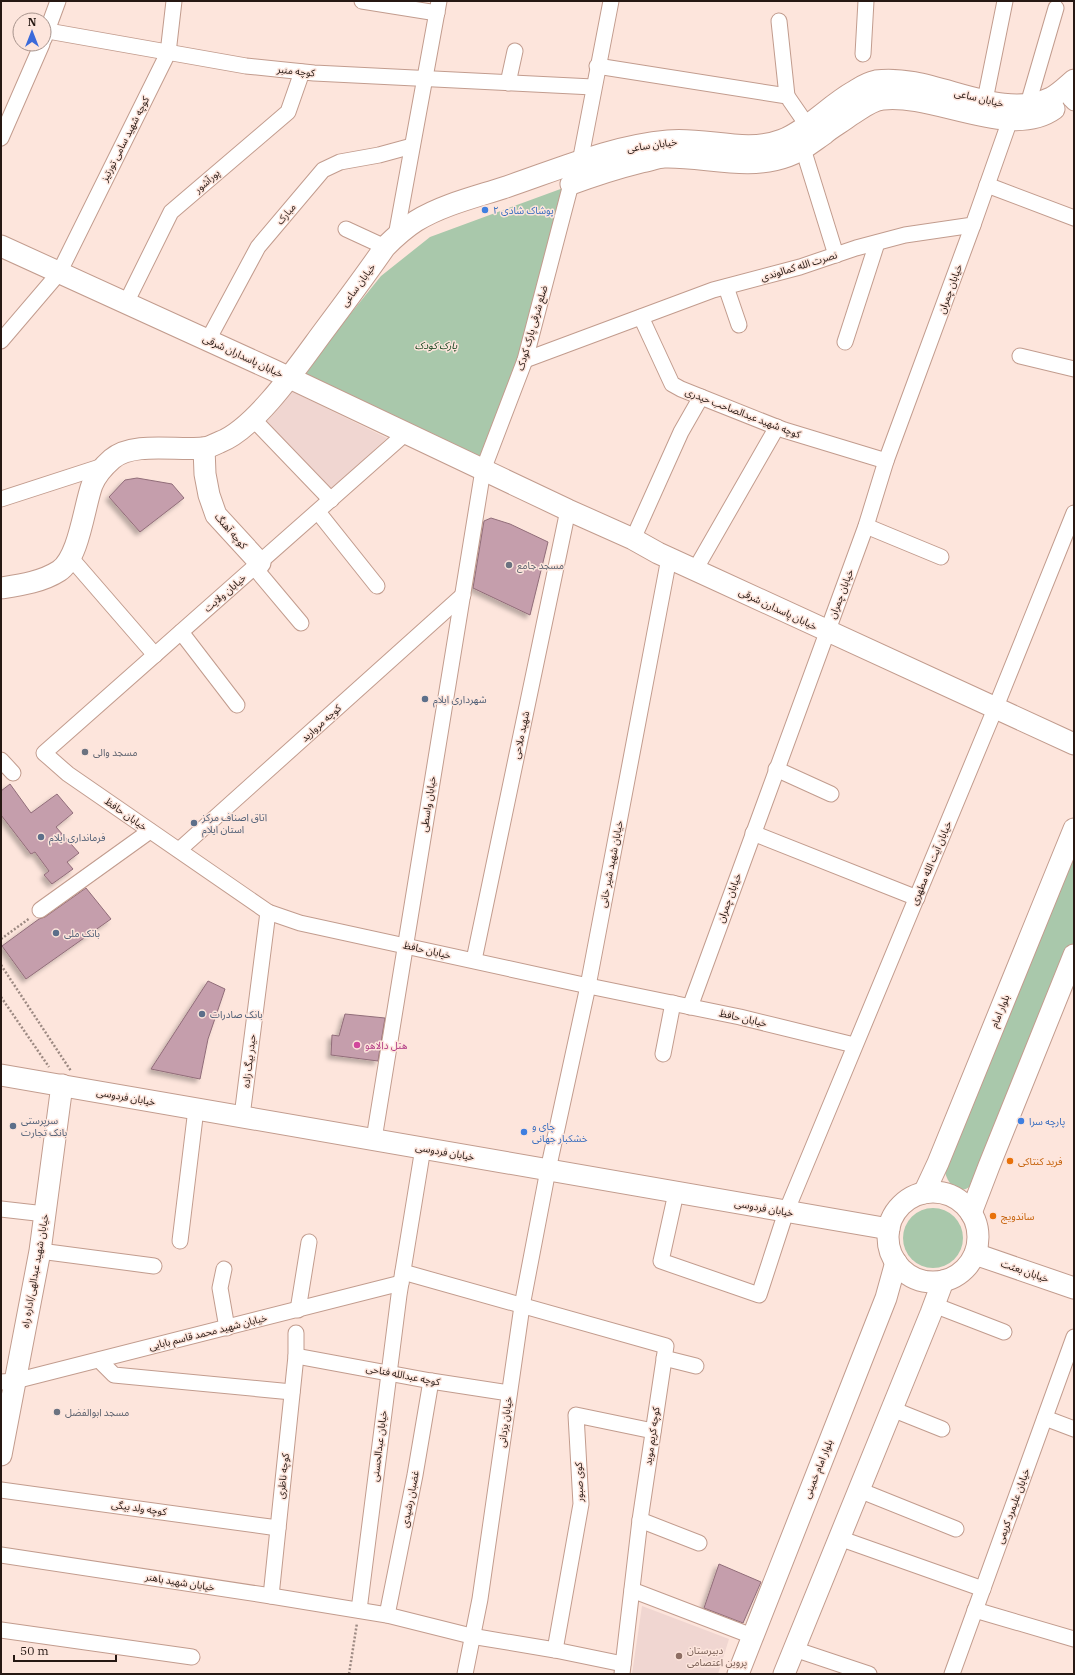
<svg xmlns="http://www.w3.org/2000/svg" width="1075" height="1675" font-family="'IBM Plex Serif','Noto Sans Arabic',serif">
  <defs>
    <filter id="shadow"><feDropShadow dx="-3.5" dy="3.5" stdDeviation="2" flood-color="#0004"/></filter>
  </defs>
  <rect width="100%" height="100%" fill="#fde5dc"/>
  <g fill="#f0d6d1">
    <path d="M 291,391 L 387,438 L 330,490 L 265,423 Z"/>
    <path d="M 642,1606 L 729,1639 L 718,1674 L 632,1674 Z"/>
  </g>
  <g fill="#a9c8ab">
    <path d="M 566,187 L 522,360 L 481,466 L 306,374 L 322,349 L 381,276 L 425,241 L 430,237 Z"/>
    <path d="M 1074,855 L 1074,941 L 975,1181 C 964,1197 949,1189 945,1172 Z"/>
    <circle cx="933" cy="1238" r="30"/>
  </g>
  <g fill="#c59eac" stroke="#916d79" filter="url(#shadow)">
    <path d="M 137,478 L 172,484 L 184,498 L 140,532 L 109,497 L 125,480 Z"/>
    <path d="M 491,518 L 510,524 L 548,542 L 530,615 L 473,588 L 484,521 Z"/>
    <path d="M 10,784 L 31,813 L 57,794 L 73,813 L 56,827 L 79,853 L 67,862 L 73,869 L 52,884 L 44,875 L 49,871 L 35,852 L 31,854 L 1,815 L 1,791 Z"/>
    <path d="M 86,888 L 111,919 L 26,979 L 2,946 L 39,919 L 45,917 Z"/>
    <path d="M 208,981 L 225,989 L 208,1039 L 200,1079 L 151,1069 Z"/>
    <path d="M 345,1014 L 385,1018 L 378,1061 L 331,1055 L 332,1035 L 339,1036 Z"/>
    <path d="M 719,1564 L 761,1582 L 743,1623 L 704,1608 Z"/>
  </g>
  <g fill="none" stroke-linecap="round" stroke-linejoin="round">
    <g stroke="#c29c8e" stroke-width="17">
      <g id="street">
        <path d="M 362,1 L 437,13"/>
        <path d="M 779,21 L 787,96"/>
        <path d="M 48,31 L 246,66 L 314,73 L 593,87"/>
        <path d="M 44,39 L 58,1"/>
        <path d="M 863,54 L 866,1"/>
        <path d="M 597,66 L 787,96 L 807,125"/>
        <path d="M 508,83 L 515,51"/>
        <path d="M 1070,99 L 1074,103"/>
        <path d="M 985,100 L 1005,1"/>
        <path d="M 1028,104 L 1056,8"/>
        <path d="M 1,138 L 42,44"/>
        <path d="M 800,139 L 836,255"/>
        <path d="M 987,185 L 1074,218"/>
        <path d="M 346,229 L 385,247"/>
        <path d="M 396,236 L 439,1"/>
        <path d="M 726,287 L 739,325"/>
        <path d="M 126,303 L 171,212 L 288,112 L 302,72"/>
        <path d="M 641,317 L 672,384 L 681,389 L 784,430 L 886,461"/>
        <path d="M 208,340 L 258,247 L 323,170 L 340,162 L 379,155 L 412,146"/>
        <path d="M 1,341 L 59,273 L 168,53 L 174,1"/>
        <path d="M 845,342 L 877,243"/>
        <path d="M 1020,356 L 1074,369"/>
        <path d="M 525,360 L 713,290 L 800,267 L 856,248 L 905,235 L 973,225 L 1010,120"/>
        <path d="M 253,419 L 331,500"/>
        <path d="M 406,433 L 44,753 L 68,774 L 268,912 L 300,923 L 579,984 L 740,1017 L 854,1045"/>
        <path d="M 1,499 L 103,466"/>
        <path d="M 318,512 L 377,586"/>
        <path d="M 866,526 L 941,557"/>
        <path d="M 633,539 L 681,432 L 701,397"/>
        <path d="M 70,557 L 155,655"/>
        <path d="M 254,567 L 301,623"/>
        <path d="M 695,570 L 777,427"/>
        <path d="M 181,632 L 237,705"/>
        <path d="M 1,760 L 13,773"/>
        <path d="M 776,769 L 831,794"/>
        <path d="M 753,833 L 917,898"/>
        <path d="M 179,850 L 463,595"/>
        <path d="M 40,910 L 150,831"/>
        <path d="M 474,960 L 568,510"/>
        <path d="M 690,1007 L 866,526 L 886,461 L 973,225"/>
        <path d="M 663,1054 L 673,1003"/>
        <path d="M 242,1116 L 268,912"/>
        <path d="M 374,1139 L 483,470 L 525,360 L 571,184 L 580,162 L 611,1"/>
        <path d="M 676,1193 L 661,1261 L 759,1295 L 786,1212 L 995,709 L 1074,513"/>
        <path d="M 1,1209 L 45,1214"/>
        <path d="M 180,1241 L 196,1109"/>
        <path d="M 40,1251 L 154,1266"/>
        <path d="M 224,1269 L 220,1288 L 227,1328"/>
        <path d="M 403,1272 L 666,1346 L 640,1520 L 622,1674"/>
        <path d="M 934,1305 L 1004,1332"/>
        <path d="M 298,1310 L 309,1242"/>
        <path d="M 296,1356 L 431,1381 L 509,1393"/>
        <path d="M 664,1358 L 696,1366"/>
        <path d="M 99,1360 L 114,1375 L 292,1392"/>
        <path d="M 1,1382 L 15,1381 L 401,1283"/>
        <path d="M 892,1409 L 942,1429"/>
        <path d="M 1045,1418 L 1074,1429"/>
        <path d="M 1,1490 L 278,1528"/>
        <path d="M 859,1490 L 956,1529"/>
        <path d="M 640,1520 L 699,1543"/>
        <path d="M 839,1538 L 983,1589"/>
        <path d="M 1,1555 L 271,1596 L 387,1615 L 471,1636 L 555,1650 L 623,1664"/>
        <path d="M 632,1590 L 752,1636"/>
        <path d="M 271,1596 L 296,1356 L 296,1333"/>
        <path d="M 359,1610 L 399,1295 L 423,1148"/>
        <path d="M 975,1610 L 1074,1639"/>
        <path d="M 387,1615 L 415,1475 L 431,1381"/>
        <path d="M 1,1630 L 192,1657"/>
        <path d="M 794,1649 L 869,1674"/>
        <path d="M 555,1650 L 581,1504 L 576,1415 L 653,1431"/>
        <path d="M 465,1674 L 480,1599 L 522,1306 L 548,1170 L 588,986 L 669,558"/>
        <path d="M 952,1674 L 1074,1337"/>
      </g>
    </g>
    <g stroke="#c29c8e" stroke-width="23">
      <g id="secondary">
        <path d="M 571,184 C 595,175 617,168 641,162 C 649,161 657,157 665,157 C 705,156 748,171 788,156 C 804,150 811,143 824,134 C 832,127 842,122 851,115 C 861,109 871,100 883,99 C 934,93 1011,140 1054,109"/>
        <path d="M 1,246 L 273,370 L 568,510 L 633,539 L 658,553 L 717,580 L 1074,744"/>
        <path d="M 204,448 L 205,474 L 209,495 L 216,515 L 260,563"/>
        <path d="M 1,588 C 20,585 42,582 59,571 C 79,558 84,507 92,485 C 96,475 104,466 112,459 C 133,441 178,451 203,448 C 209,448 215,444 220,442 C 256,428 300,363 323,332 C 344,304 365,276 385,247 C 395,237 405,228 416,221 C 442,205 475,197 503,188 C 557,170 611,146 668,141 C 706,137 745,154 782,140 C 806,131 830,105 853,92 C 861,87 866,83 876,81 C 932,73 998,123 1051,98 C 1059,94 1067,86 1074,80"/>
        <path d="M 1,1075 L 889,1229"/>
        <circle cx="933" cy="1237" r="45"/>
        <path d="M 924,1193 L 938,1163 L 1074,829"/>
        <path d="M 971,1213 L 989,1166 L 1074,955"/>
        <path d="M 975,1254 L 1074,1288"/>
        <path d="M 1,1455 L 40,1251 L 62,1085"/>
        <path d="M 738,1674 L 886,1298 L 896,1262"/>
        <path d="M 784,1674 L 931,1313 L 943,1281"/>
      </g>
    </g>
    <g stroke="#9c8982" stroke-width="2.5" stroke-dasharray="2 2" stroke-linecap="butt">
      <path d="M 1,939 L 30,918"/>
      <path d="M 1,965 L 71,1071"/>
      <path d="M 1,997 L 49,1067"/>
      <path d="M 349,1674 L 357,1623"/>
    </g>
    <use href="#street" stroke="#fff" stroke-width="15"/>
    <use href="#secondary" stroke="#fff" stroke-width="21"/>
  </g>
  <g fill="#3f7fe0" stroke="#fde5dc" stroke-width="1.5">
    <circle cx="485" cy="210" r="4"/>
    <circle cx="1021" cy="1121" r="4"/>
    <circle cx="524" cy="1132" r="4"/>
  </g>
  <g fill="#6b7280" stroke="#fde5dc" stroke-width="1.5">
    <circle cx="509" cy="565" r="4"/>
    <circle cx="85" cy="752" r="4"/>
    <circle cx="57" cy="1412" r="4"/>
  </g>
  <g fill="#5c6f8a" stroke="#fde5dc" stroke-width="1.5">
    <circle cx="425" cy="699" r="4"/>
    <circle cx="194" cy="823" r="4"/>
    <circle cx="41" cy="837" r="4"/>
    <circle cx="56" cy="933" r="4"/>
    <circle cx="202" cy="1014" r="4"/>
    <circle cx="13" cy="1126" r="4"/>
  </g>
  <circle fill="#d1479c" stroke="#fde5dc" stroke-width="1.5" cx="357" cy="1045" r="4"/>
  <g fill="#e8710a" stroke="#fde5dc" stroke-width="1.5">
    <circle cx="1010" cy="1161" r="4"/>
    <circle cx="993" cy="1216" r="4"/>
  </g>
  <circle fill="#8d6e63" stroke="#fde5dc" stroke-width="1.5" cx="679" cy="1656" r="4"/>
  <g text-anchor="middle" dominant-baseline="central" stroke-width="3" stroke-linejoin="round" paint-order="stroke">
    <g font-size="10" fill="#261813" stroke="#fde5dc">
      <text transform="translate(296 71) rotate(6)">کوچه منبر</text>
      <text transform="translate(979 98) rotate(13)">خیابان ساعی</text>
      <text transform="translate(125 139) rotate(-63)">کوچه شهید سامی تورتیز</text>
      <text transform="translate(652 145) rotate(-8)">خیابان ساعی</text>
      <text transform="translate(207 181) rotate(-41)">پورآشور</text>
      <text transform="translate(286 214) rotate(-50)">مبارک</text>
      <text transform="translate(799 266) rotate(-17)">نصرت الله کمالوندی</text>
      <text transform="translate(358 285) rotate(-54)">خیابان ساعی</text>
      <text transform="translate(950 289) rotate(-70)">خیابان چمران</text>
      <text transform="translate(532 328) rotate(-74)">ضلع شرقی پارک کودک</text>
      <text transform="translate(243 356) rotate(25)">خیابان پاسداران شرقی</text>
      <text transform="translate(743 413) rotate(21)">کوچه شهید عبدالصاحب حیدری</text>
      <text transform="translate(231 531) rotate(49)">کوچه آهنگ</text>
      <text transform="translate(225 593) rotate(-41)">خیابان ولایت</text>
      <text transform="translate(841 594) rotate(-69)">خیابان چمران</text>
      <text transform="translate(778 609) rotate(25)">خیابان پاسدارن شرقی</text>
      <text transform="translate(321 723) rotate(-42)">کوچه مروارید</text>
      <text transform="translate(521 735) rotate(-78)">شهید ملاحی</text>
      <text transform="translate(428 804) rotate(-81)">خیابان واسطی</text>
      <text transform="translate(126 814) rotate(35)">خیابان حافظ</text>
      <text transform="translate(931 863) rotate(-67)">خیابان آیت الله مطهری</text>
      <text transform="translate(611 864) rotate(-79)">خیابان شهید شیر خانی</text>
      <text transform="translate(729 898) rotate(-70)">خیابان چمران</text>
      <text transform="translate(427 950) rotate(13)">خیابان حافظ</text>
      <text transform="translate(1000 1011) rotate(-68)">بلوار امام</text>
      <text transform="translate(743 1018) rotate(13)">خیابان حافظ</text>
      <text transform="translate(249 1061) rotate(-83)">حیدر بیگ زاده</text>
      <text transform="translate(126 1097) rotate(10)">خیابان فردوسی</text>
      <text transform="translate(445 1152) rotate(10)">خیابان فردوسی</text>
      <text transform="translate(764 1208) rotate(10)">خیابان فردوسی</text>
      <text transform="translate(35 1271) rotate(-80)">خیابان شهید عبدالهی/اداره راه</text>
      <text transform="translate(1025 1271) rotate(19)">خیابان بعثت</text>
      <text transform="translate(208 1332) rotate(-14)">خیابان شهید محمد قاسم بابایی</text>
      <text transform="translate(403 1375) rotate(11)">کوچه عبدالله فتاحی</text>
      <text transform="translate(505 1422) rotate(-82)">خیابان یزدانی</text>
      <text transform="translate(652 1436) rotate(-82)">کوچه کریم موید</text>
      <text transform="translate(379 1446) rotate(-83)">خیابان عبدالحسنی</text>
      <text transform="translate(818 1469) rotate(-68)">بلوار امام خمینی</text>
      <text transform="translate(283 1476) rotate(-84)">کوچه ناظری</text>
      <text transform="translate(579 1482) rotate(-92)">کوی صبور</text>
      <text transform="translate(410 1499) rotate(-79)">غضبان رشیدی</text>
      <text transform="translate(1013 1506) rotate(-70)">خیابان علیمرد کریمی</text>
      <text transform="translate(139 1508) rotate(8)">کوچه ولد بیگی</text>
      <text transform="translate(180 1582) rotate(9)">خیابان شهید باهنر</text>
    </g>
    <g font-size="10" fill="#366cbe" stroke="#fde5dc" text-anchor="start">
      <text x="493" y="210">پوشاک شادی ۲</text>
      <text x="1029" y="1121">پارچه سرا</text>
      <text x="532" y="1126">چای و<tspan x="532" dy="12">خشکبار جهانی</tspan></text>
    </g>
    <g font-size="10" font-style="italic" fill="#11411a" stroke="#fde5dc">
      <text x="436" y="345">پارک کودک</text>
    </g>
    <g font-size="10" fill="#5b616d" stroke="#fde5dc" text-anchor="start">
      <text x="517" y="565">مسجد جامع</text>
      <text x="93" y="752">مسجد والی</text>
      <text x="65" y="1412">مسجد ابوالفضل</text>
    </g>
    <g font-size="10" fill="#4e5e75" stroke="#fde5dc" text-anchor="start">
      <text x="433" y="699">شهرداری ایلام</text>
      <text x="202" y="817">اتاق اصناف مرکز<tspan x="202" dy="12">استان ایلام</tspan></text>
      <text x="49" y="837">فرمانداری ایلام</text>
      <text x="64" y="933">بانک ملی</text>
      <text x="210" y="1014">بانک صادرات</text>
      <text x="21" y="1120">سرپرستی<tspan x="21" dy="12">بانک تجارت</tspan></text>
    </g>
    <g font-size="10" fill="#b23c85" stroke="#fde5dc" text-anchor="start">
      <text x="365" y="1045">هتل دالاهو</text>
    </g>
    <g font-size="10" fill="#c56008" stroke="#fde5dc" text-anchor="start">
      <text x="1018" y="1161">فرید کنتاکی</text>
      <text x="1001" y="1216">ساندویچ</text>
    </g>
    <g font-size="10" fill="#785e54" stroke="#fde5dc" text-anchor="start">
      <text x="687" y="1650">دبیرستان<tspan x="687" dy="12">پروین اعتصامی</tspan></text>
    </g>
  </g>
  <rect width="1075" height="1675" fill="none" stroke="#261813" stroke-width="4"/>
  <g transform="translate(32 32)"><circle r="19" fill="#fde5dc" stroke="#a7938c"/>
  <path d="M0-3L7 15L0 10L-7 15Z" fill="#3b6ada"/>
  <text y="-6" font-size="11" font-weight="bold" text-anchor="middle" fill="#261813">N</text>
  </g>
  <path d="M14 1655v6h102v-6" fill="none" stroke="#261813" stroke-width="2"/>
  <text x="20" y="1655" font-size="12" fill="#261813" stroke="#fde5dc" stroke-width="3" paint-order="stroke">50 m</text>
</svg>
